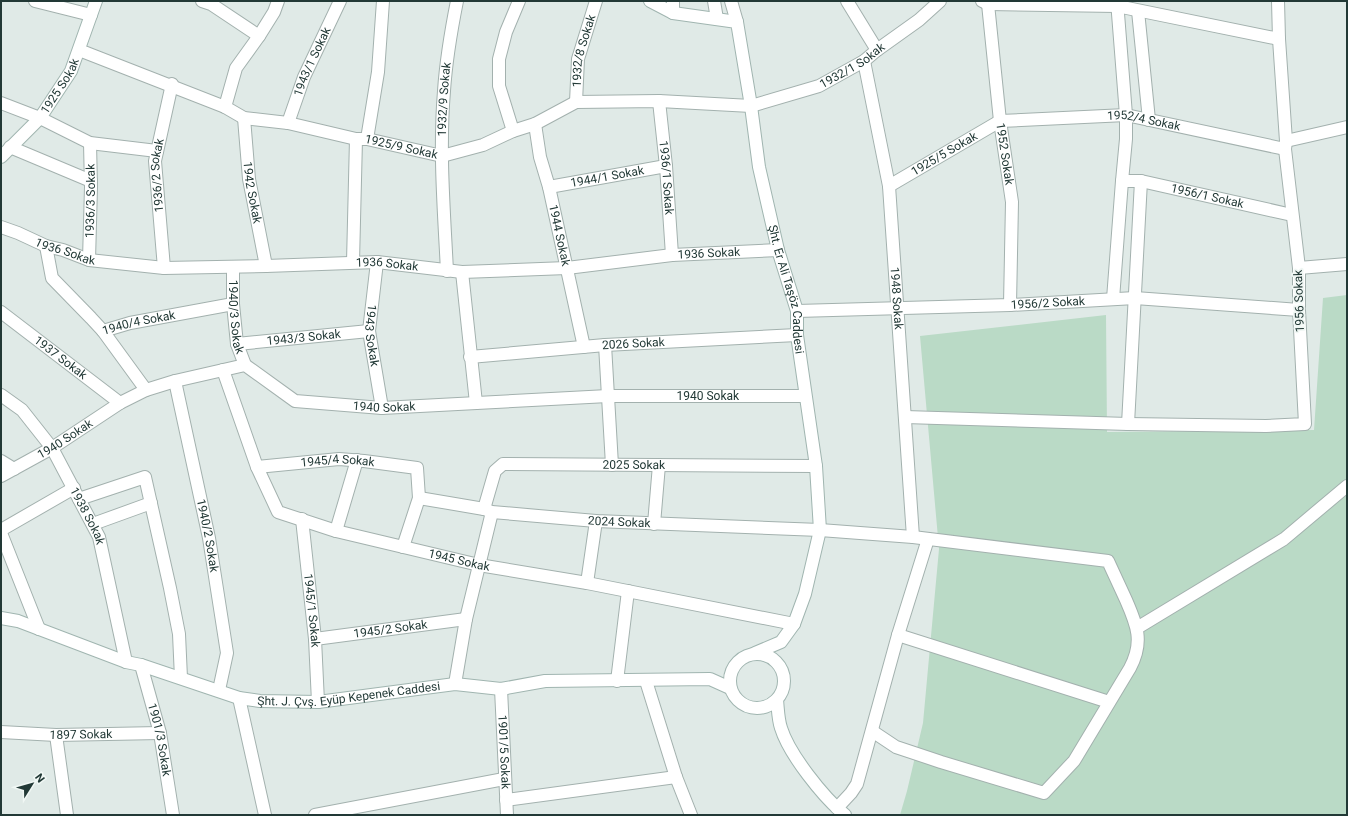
<svg xmlns="http://www.w3.org/2000/svg" width="1348" height="816" font-family="Roboto,sans-serif">
  <rect width="100%" height="100%" fill="#e0eae7"/>
  <path fill="#badac6" d="M 1347,295 L 1347,815 L 900,815 L 907,791 L 923,723 L 939,549 L 920,336 L 1106,315 L 1107,432 L 1314,430 L 1323,298 Z"/>
  <g fill="none" stroke-linecap="round" stroke-linejoin="round">
    <g stroke="#a3b1ae" stroke-width="14">
      <g id="street">
        <path d="M 35,1 L 91,15"/>
        <path d="M 202,1 L 211,4 L 259,36"/>
        <path d="M 714,1 L 717,19"/>
        <path d="M 731,1 L 737,22"/>
        <path d="M 847,1 L 877,50"/>
        <path d="M 982,1 L 988,4 L 1117,6 L 1279,39"/>
        <path id="s1" d="M 988,4 L 1000,121 L 1012,202 L 1010,305"/>
        <path d="M 1138,11 L 1149,120"/>
        <path d="M 673,13 L 673,1"/>
        <path id="s2" d="M 79,50 L 225,107 L 244,118 L 288,123 L 356,139 L 367,139 L 442,156 L 483,145 L 513,131 L 535,124 L 576,102 L 659,101 L 751,106 L 819,86 L 864,61 L 877,50 L 919,20 L 940,1"/>
        <path id="s3" d="M 864,61 L 889,186 L 913,537"/>
        <path id="s4" d="M 659,101 L 666,166 L 672,255"/>
        <path id="s5" d="M 576,102 L 578,59 L 596,1"/>
        <path d="M 1,103 L 40,118 L 90,143 L 157,151"/>
        <path d="M 225,107 L 236,68 L 259,36 L 274,12 L 278,1"/>
        <path id="s6" d="M 244,118 L 249,179 L 266,266"/>
        <path id="s7" d="M 288,123 L 304,77 L 340,1"/>
        <path id="s8" d="M 535,124 L 540,157 L 549,187 L 584,347"/>
        <path d="M 513,131 L 499,86 L 499,59 L 506,32 L 519,1"/>
        <path d="M 367,139 L 378,72 L 383,1"/>
        <path d="M 1286,141 L 1347,127"/>
        <path d="M 10,147 L 91,181"/>
        <path id="s9" d="M 1122,181 L 1141,181 L 1292,215"/>
        <path id="s10" d="M 889,186 L 1000,121 L 1126,115 L 1285,149"/>
        <path id="s11" d="M 549,187 L 666,166"/>
        <path id="s12" d="M 1,227 L 18,233 L 46,246 L 63,250 L 89,260 L 164,268 L 266,266 L 377,262 L 462,272 L 567,268 L 672,255 L 778,250"/>
        <path id="s13" d="M 46,246 L 52,278 L 91,318 L 103,331 L 130,323 L 233,304"/>
        <path id="s14" d="M 89,260 L 91,187 L 90,143"/>
        <path d="M 353,262 L 356,139"/>
        <path id="s15" d="M 377,262 L 369,331 L 382,408"/>
        <path id="s16" d="M 233,267 L 233,304 L 237,344 L 245,365"/>
        <path id="s17" d="M 164,268 L 155,161 L 172,84"/>
        <path d="M 1299,268 L 1347,264"/>
        <path id="s18" d="M 447,271 C 444,211 439,151 444,91 C 446,61 451,31 457,1"/>
        <path d="M 462,272 L 476,403"/>
        <path d="M 1113,299 L 1122,181 L 1126,139 L 1126,115 L 1117,1"/>
        <path id="s19" d="M 797,311 L 1010,305 L 1135,298 L 1299,310"/>
        <path id="s20" d="M 1,312 L 120,403"/>
        <path d="M 103,331 L 146,390"/>
        <path id="s21" d="M 237,344 L 369,331"/>
        <path d="M 605,345 L 612,465"/>
        <path id="s22" d="M 470,357 L 605,345 L 797,335"/>
        <path id="s23" d="M 223,370 L 257,467 L 278,512 L 336,531 L 479,565 L 587,583 L 794,624"/>
        <path id="s24" d="M 175,381 L 209,538 L 227,653 L 219,690"/>
        <path id="s25" d="M 1,395 L 22,410 L 52,448 L 99,537 L 126,662"/>
        <path d="M 905,417 L 1128,424 L 1266,426 L 1305,424 L 1299,310 L 1299,268 L 1285,149 L 1286,141 L 1279,39 L 1278,1"/>
        <path d="M 1128,424 L 1141,181"/>
        <path d="M 1,461 L 14,469"/>
        <path id="s26" d="M 257,467 L 339,459 L 364,461 L 417,468 L 419,498 L 403,547"/>
        <path id="s27" d="M 1,476 L 52,448 L 120,403 L 146,390 L 175,381 L 245,365 L 295,401 L 382,408 L 608,396 L 805,396"/>
        <path id="s28" d="M 419,498 L 484,509 L 492,512 L 596,521 L 820,530 L 913,537 L 1108,561 C 1114,574 1120,587 1126,600 C 1137,625 1144,642 1130,668 L 1074,761 L 1044,793 L 941,762 L 896,747 L 872,731"/>
        <path d="M 79,499 L 145,477 L 170,588 L 179,634 L 181,678"/>
        <path id="s29" d="M 484,509 L 495,471 L 503,464 L 816,466"/>
        <path id="s30" d="M 302,519 L 315,639 L 318,702"/>
        <path d="M 93,524 L 151,503"/>
        <path d="M 654,524 L 659,465"/>
        <path d="M 1,530 L 74,488"/>
        <path d="M 336,531 L 357,460"/>
        <path d="M 1,533 L 39,629"/>
        <path d="M 587,583 L 596,521"/>
        <path d="M 1137,628 L 1284,539 L 1347,486"/>
        <path d="M 898,635 L 1109,702"/>
        <path id="s31" d="M 315,639 L 466,619"/>
        <path id="s32" d="M 141,665 L 160,733 L 173,815"/>
        <path d="M 617,681 L 628,591"/>
        <path d="M 646,681 L 676,777 L 691,815"/>
        <path d="M 455,684 L 466,619 L 492,512"/>
        <path id="s33" d="M 501,689 L 507,815"/>
        <path d="M 239,698 L 265,815"/>
        <path id="s34" d="M 1,732 L 56,735 L 160,733"/>
        <path d="M 56,735 L 67,815"/>
        <path d="M 506,800 L 676,777"/>
        <path d="M 837,808 L 851,793 L 857,784 L 898,635 L 928,539"/>
        <path d="M 315,815 L 504,779"/>
      </g>
    </g>
    <g stroke="#a0b5b0" stroke-width="14">
      <g id="secondary">
        <path id="s35" d="M 650,1 L 673,13 L 737,22 L 751,106 L 759,167 L 778,250 L 797,311 L 797,335 L 816,466 L 820,530 L 805,594 L 794,624 L 781,642 L 755,653"/>
        <path id="s36" d="M 1,157 L 40,118 L 71,71 L 96,1"/>
        <path id="s37" d="M 1,618 L 18,621 L 126,662 L 141,665 L 239,698 L 260,701 L 318,702 L 455,684 L 501,689 L 545,681 L 710,679 L 730,688"/>
        <circle cx="757" cy="681" r="27"/>
        <path d="M 777,700 C 778,709 778,719 781,728 C 789,754 823,797 845,815"/>
      </g>
    </g>
    <use href="#street" stroke="#fff" stroke-width="12"/>
    <use href="#secondary" stroke="#fff" stroke-width="12"/>
  </g>
  <g text-anchor="middle" dominant-baseline="central" stroke-width="3.5" stroke-linejoin="round" paint-order="stroke">
    <g font-size="12" fill="#223936" stroke="#f0f7f4">
      <text stroke="none"><textPath href="#s5" startOffset="52">1932/8 Sokak</textPath></text>
      <text stroke="none"><textPath href="#s7" startOffset="66">1943/1 Sokak</textPath></text>
      <text stroke="none"><textPath href="#s2" startOffset="811">1932/1 Sokak</textPath></text>
      <text stroke="none"><textPath href="#s36" startOffset="93">1925 Sokak</textPath></text>
      <text stroke="none"><textPath href="#s18" startOffset="172">1932/9 Sokak</textPath></text>
      <text stroke="none"><textPath href="#s10" startOffset="273">1952/4 Sokak</textPath></text>
      <text stroke="none"><textPath href="#s2" startOffset="339">1925/9 Sokak</textPath></text>
      <text stroke="none"><textPath href="#s10" startOffset="64">1925/5 Sokak</textPath></text>
      <text stroke="none"><textPath href="#s1" startOffset="151">1952 Sokak</textPath></text>
      <text stroke="none"><textPath href="#s17" startOffset="93">1936/2 Sokak</textPath></text>
      <text stroke="none"><textPath href="#s11" startOffset="59">1944/1 Sokak</textPath></text>
      <text stroke="none"><textPath href="#s4" startOffset="77">1936/1 Sokak</textPath></text>
      <text stroke="none"><textPath href="#s6" startOffset="75">1942 Sokak</textPath></text>
      <text stroke="none"><textPath href="#s9" startOffset="87">1956/1 Sokak</textPath></text>
      <text stroke="none"><textPath href="#s14" startOffset="59">1936/3 Sokak</textPath></text>
      <text stroke="none"><textPath href="#s8" startOffset="114">1944 Sokak</textPath></text>
      <text stroke="none"><textPath href="#s12" startOffset="69">1936 Sokak</textPath></text>
      <text stroke="none"><textPath href="#s12" startOffset="716">1936 Sokak</textPath></text>
      <text stroke="none"><textPath href="#s12" startOffset="393">1936 Sokak</textPath></text>
      <text stroke="none"><textPath href="#s35" startOffset="363">Şht. Er Ali Taşöz Caddesi</textPath></text>
      <text stroke="none"><textPath href="#s3" startOffset="240">1948 Sokak</textPath></text>
      <text transform="translate(1299 301) rotate(-92)">1956 Sokak</text>
      <text stroke="none"><textPath href="#s19" startOffset="251">1956/2 Sokak</textPath></text>
      <text stroke="none"><textPath href="#s16" startOffset="50">1940/3 Sokak</textPath></text>
      <text stroke="none"><textPath href="#s13" startOffset="143">1940/4 Sokak</textPath></text>
      <text stroke="none"><textPath href="#s15" startOffset="74">1943 Sokak</textPath></text>
      <text stroke="none"><textPath href="#s21" startOffset="67">1943/3 Sokak</textPath></text>
      <text stroke="none"><textPath href="#s22" startOffset="164">2026 Sokak</textPath></text>
      <text stroke="none"><textPath href="#s20" startOffset="75">1937 Sokak</textPath></text>
      <text stroke="none"><textPath href="#s27" startOffset="746">1940 Sokak</textPath></text>
      <text stroke="none"><textPath href="#s27" startOffset="422">1940 Sokak</textPath></text>
      <text stroke="none"><textPath href="#s27" startOffset="74">1940 Sokak</textPath></text>
      <text stroke="none"><textPath href="#s26" startOffset="81">1945/4 Sokak</textPath></text>
      <text stroke="none"><textPath href="#s29" startOffset="181">2025 Sokak</textPath></text>
      <text stroke="none"><textPath href="#s25" startOffset="151">1938 Sokak</textPath></text>
      <text stroke="none"><textPath href="#s28" startOffset="202">2024 Sokak</textPath></text>
      <text stroke="none"><textPath href="#s24" startOffset="158">1940/2 Sokak</textPath></text>
      <text stroke="none"><textPath href="#s23" startOffset="340">1945 Sokak</textPath></text>
      <text stroke="none"><textPath href="#s30" startOffset="92">1945/1 Sokak</textPath></text>
      <text stroke="none"><textPath href="#s31" startOffset="76">1945/2 Sokak</textPath></text>
      <text stroke="none"><textPath href="#s37" startOffset="362">Şht. J. Çvş. Eyüp Kepenek Caddesi</textPath></text>
      <text stroke="none"><textPath href="#s34" startOffset="80">1897 Sokak</textPath></text>
      <text stroke="none"><textPath href="#s32" startOffset="77">1901/3 Sokak</textPath></text>
      <text stroke="none"><textPath href="#s33" startOffset="63">1901/5 Sokak</textPath></text>
    </g>
  </g>
  <rect width="1348" height="816" fill="none" stroke="#223936" stroke-width="4"/>
  <g transform="translate(32 784) rotate(53)" stroke="#f0f7f4" stroke-width="3" paint-order="stroke">
  <path d="M0-3L7 15L0 10L-7 15Z" fill="#223936"/>
  <text y="-6" font-size="11" font-weight="bold" text-anchor="middle" fill="#223936">N</text>
  </g>
</svg>
